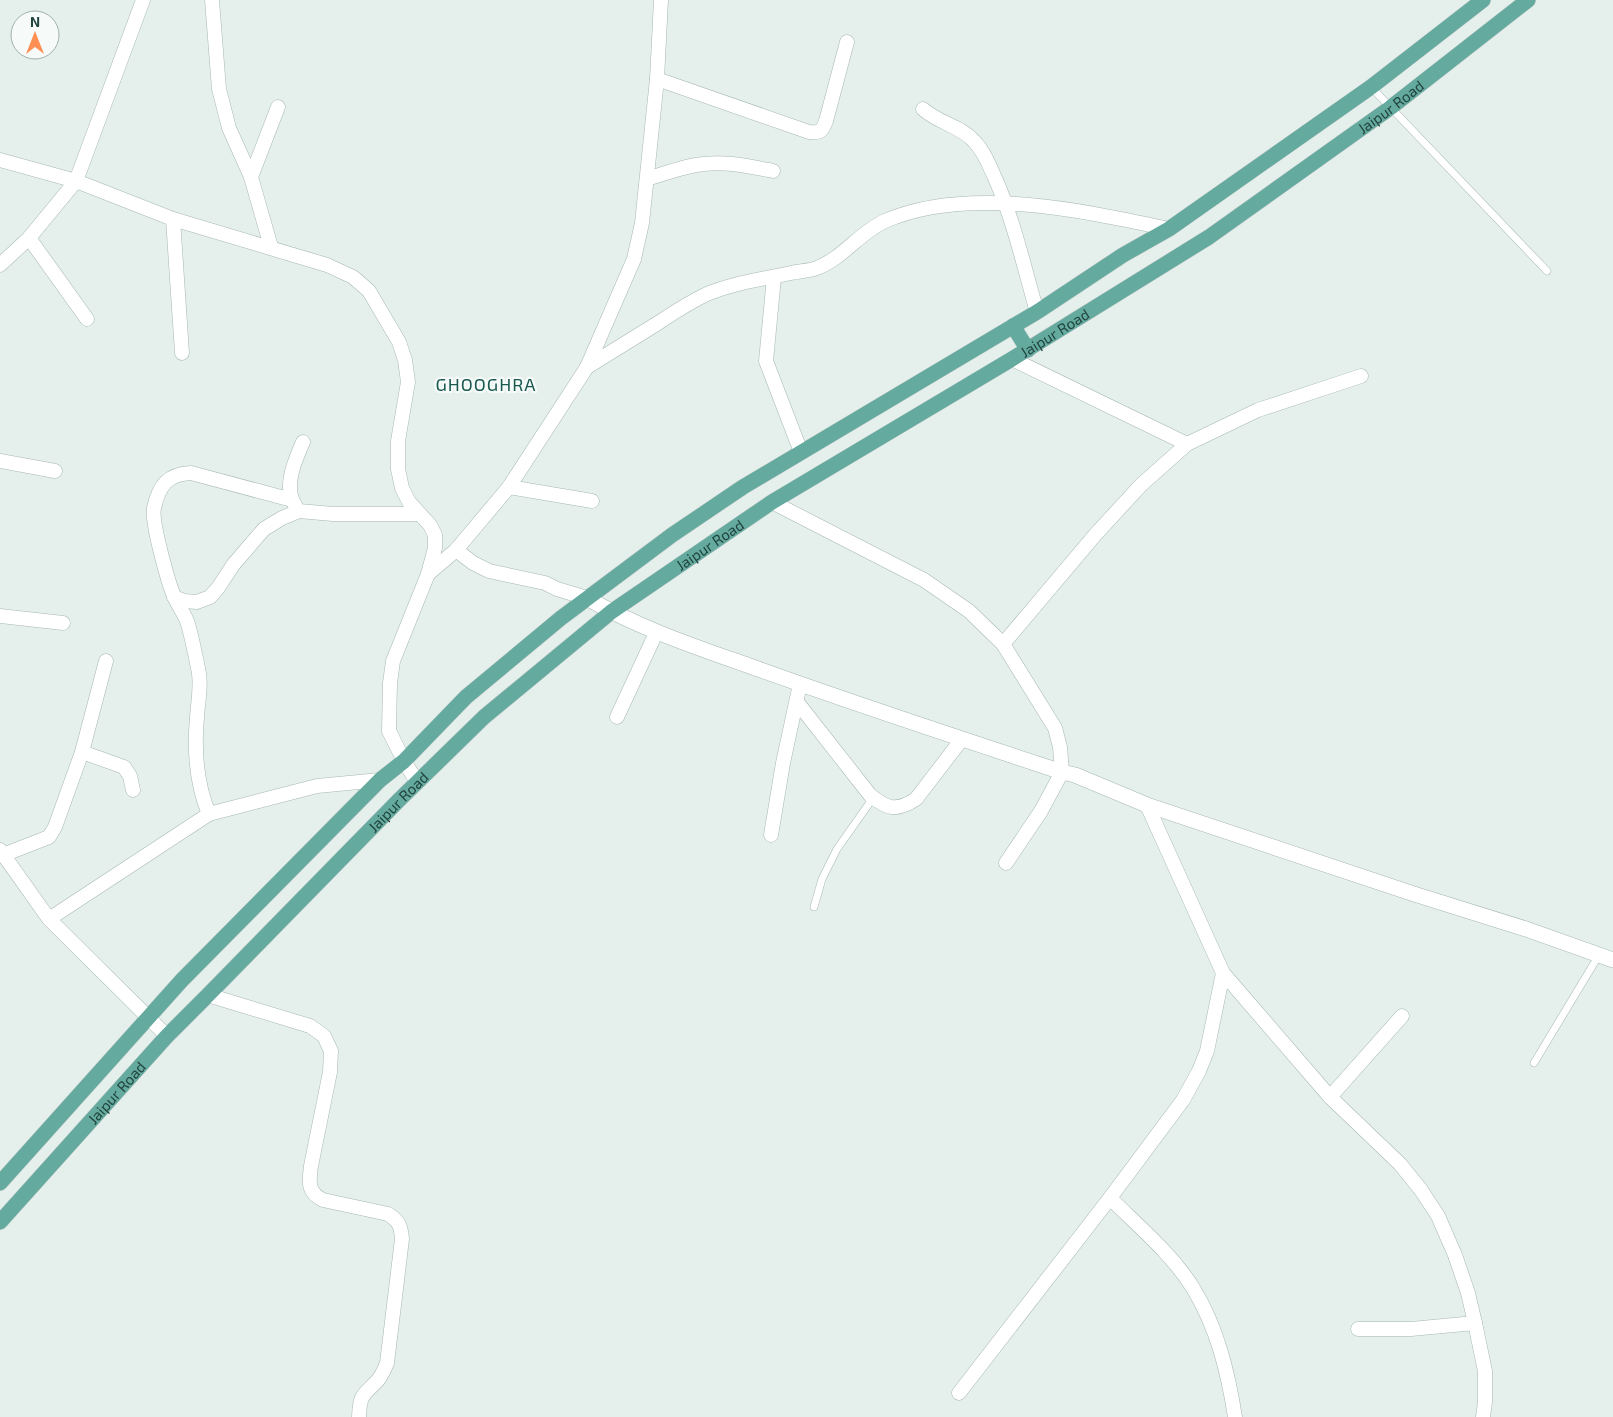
<svg xmlns="http://www.w3.org/2000/svg" width="1613" height="1417" font-family="'Exo 2',sans-serif">
  <rect width="100%" height="100%" fill="#e5efec"/>
  <g fill="none" stroke-linecap="round" stroke-linejoin="round">
    <g stroke="#a6b8b4" stroke-width="8">
      <g id="service">
        <path d="M 1371,87 L 1547,271"/>
        <path d="M 814,907 L 822,879 L 837,849 L 873,798"/>
        <path d="M 1534,1063 L 1599,955"/>
      </g>
    </g>
    <g stroke="#a6b8b4" stroke-width="15">
      <g id="minor">
        <path d="M 212,0 L 219,89 L 229,128 L 251,177"/>
        <path d="M 657,79 L 809,132 C 820,133 822,132 826,121 L 847,42"/>
        <path d="M 923,109 C 938,123 961,126 974,141 C 984,151 989,165 995,178 C 1014,221 1024,267 1037,312"/>
        <path d="M 0,160 L 76,181 L 173,219 L 327,265 L 353,277 L 369,291 L 399,342 L 405,360 L 408,382 L 398,441 L 398,469 L 402,488 L 409,502 L 430,525 L 435,535 L 435,548 L 428,574 L 393,661 L 390,683 L 389,731 L 404,761 L 417,782"/>
        <path d="M 647,179 C 663,174 679,168 696,165 C 722,160 748,166 773,171"/>
        <path d="M 173,219 L 182,353"/>
        <path d="M 29,238 L 87,319"/>
        <path d="M 271,247 L 251,177 L 278,107"/>
        <path d="M 0,265 L 29,238 L 76,181 L 143,0"/>
        <path d="M 774,277 L 766,361 L 801,452"/>
        <path d="M 1012,359 L 1187,444"/>
        <path d="M 587,367 C 611,352 634,338 658,323 C 673,313 690,302 707,294 C 733,283 763,279 791,273 C 799,271 809,271 817,268 C 843,258 860,232 885,221 C 967,185 1085,211 1169,229"/>
        <path d="M 0,461 L 55,471"/>
        <path d="M 592,501 L 509,487 L 587,367 L 634,259 L 642,223 L 657,79 L 661,0"/>
        <path d="M 772,502 L 924,580 L 969,611 L 1003,644"/>
        <path d="M 295,505 C 283,487 295,460 303,442"/>
        <path d="M 456,550 L 473,563 L 489,571 L 545,583 L 557,589 L 587,598"/>
        <path d="M 428,574 L 456,550 L 509,487"/>
        <path d="M 174,597 L 184,601 L 197,602 L 210,597 L 218,588 L 233,565 L 264,529 L 282,518 L 299,511 L 333,514 L 420,514"/>
        <path d="M 0,616 L 63,623"/>
        <path d="M 797,702 L 870,795 C 887,809 896,812 916,799 L 962,739"/>
        <path d="M 617,717 L 656,633"/>
        <path d="M 82,752 L 124,767 L 130,776 L 133,790"/>
        <path d="M 1147,805 L 1223,973 L 1330,1097 L 1400,1164 L 1421,1190 L 1438,1216 L 1455,1255 L 1468,1293 L 1475,1323 L 1485,1371 L 1485,1402 L 1483,1417"/>
        <path d="M 209,814 C 196,783 194,750 197,717 C 198,701 202,684 198,668 C 195,653 192,638 188,624 C 185,614 178,606 174,596 C 168,582 151,521 154,508 C 159,485 168,474 191,473 L 292,500"/>
        <path d="M 771,835 L 783,763 L 800,684"/>
        <path d="M 0,850 L 49,919 L 167,1036"/>
        <path d="M 3,855 L 49,837 L 55,827 L 82,752 L 106,661"/>
        <path d="M 1006,863 L 1041,811 L 1062,772 L 1060,747 L 1055,728 L 1003,644 L 1095,535 L 1141,485 L 1187,444 L 1258,410 L 1361,376"/>
        <path d="M 49,919 L 209,814 L 317,786 L 380,780"/>
        <path d="M 208,995 L 310,1026 L 324,1036 L 331,1051 L 330,1072 L 311,1166 C 309,1182 307,1192 323,1200 L 388,1214 C 399,1221 401,1226 402,1239 L 387,1363 C 385,1368 382,1375 378,1380 C 363,1396 360,1393 359,1417"/>
        <path d="M 1330,1097 L 1402,1016"/>
        <path d="M 1110,1198 C 1138,1226 1172,1254 1193,1288 C 1217,1327 1228,1372 1235,1417"/>
        <path d="M 1358,1329 L 1411,1329 L 1475,1323"/>
        <path d="M 959,1393 L 1110,1198 L 1183,1100 L 1199,1071 L 1207,1051 L 1223,973"/>
      </g>
    </g>
    <g stroke="#a6b8b4" stroke-width="16">
      <path id="tertiary" d="M 587,598 C 642,630 702,649 761,670 C 861,706 962,739 1062,772 L 1075,775 L 1147,805 L 1414,894 L 1526,929 L 1613,960"/>
    </g>
    <g stroke="#c1cbc9" stroke-width="16">
      <g id="primary">
        <path d="M 1013,326 L 1028,350"/>
        <path d="M 0,1183 L 182,980 L 380,780 L 404,761 L 466,697 L 561,618 L 672,535 L 743,487 L 1037,312 L 1123,255 L 1169,229 L 1371,87 L 1483,0"/>
        <path id="s1" d="M 0,1222 L 167,1036 L 208,995 L 399,800 L 484,717 L 611,612 L 772,502 L 1012,359 L 1209,237 L 1390,108 L 1528,0"/>
      </g>
    </g>
    <use href="#service" stroke="#fff" stroke-width="7"/>
    <use href="#minor" stroke="#fff" stroke-width="14"/>
    <use href="#tertiary" stroke="#fff" stroke-width="15"/>
    <use href="#primary" stroke="#64aa9f" stroke-width="15"/>
  </g>
  <g text-anchor="middle" dominant-baseline="central" stroke-width="4.5" stroke-linejoin="round" paint-order="stroke">
    <g font-size="15" fill="#21443e" stroke="#f6fbf9">
      <text stroke="none"><textPath href="#s1" startOffset="1794">Jaipur Road</textPath></text>
      <text stroke="none"><textPath href="#s1" startOffset="1389">Jaipur Road</textPath></text>
      <text stroke="none"><textPath href="#s1" startOffset="984">Jaipur Road</textPath></text>
      <text stroke="none"><textPath href="#s1" startOffset="579">Jaipur Road</textPath></text>
      <text stroke="none"><textPath href="#s1" startOffset="174">Jaipur Road</textPath></text>
    </g>
    <g font-size="18" letter-spacing="1" fill="#1a5950" stroke="#f6fbf9">
      <text x="486" y="384">GHOOGHRA</text>
    </g>
  </g>
  <g transform="translate(35 35)"><circle r="24" fill="#f6fbf9" stroke="#a1b2ae"/>
  <path d="M0-4L9 19L0 12L-9 19Z" fill="#ff8f53"/>
  <text y="-8" font-size="14" font-weight="bold" text-anchor="middle" fill="#21443e">N</text>
  </g>
</svg>
